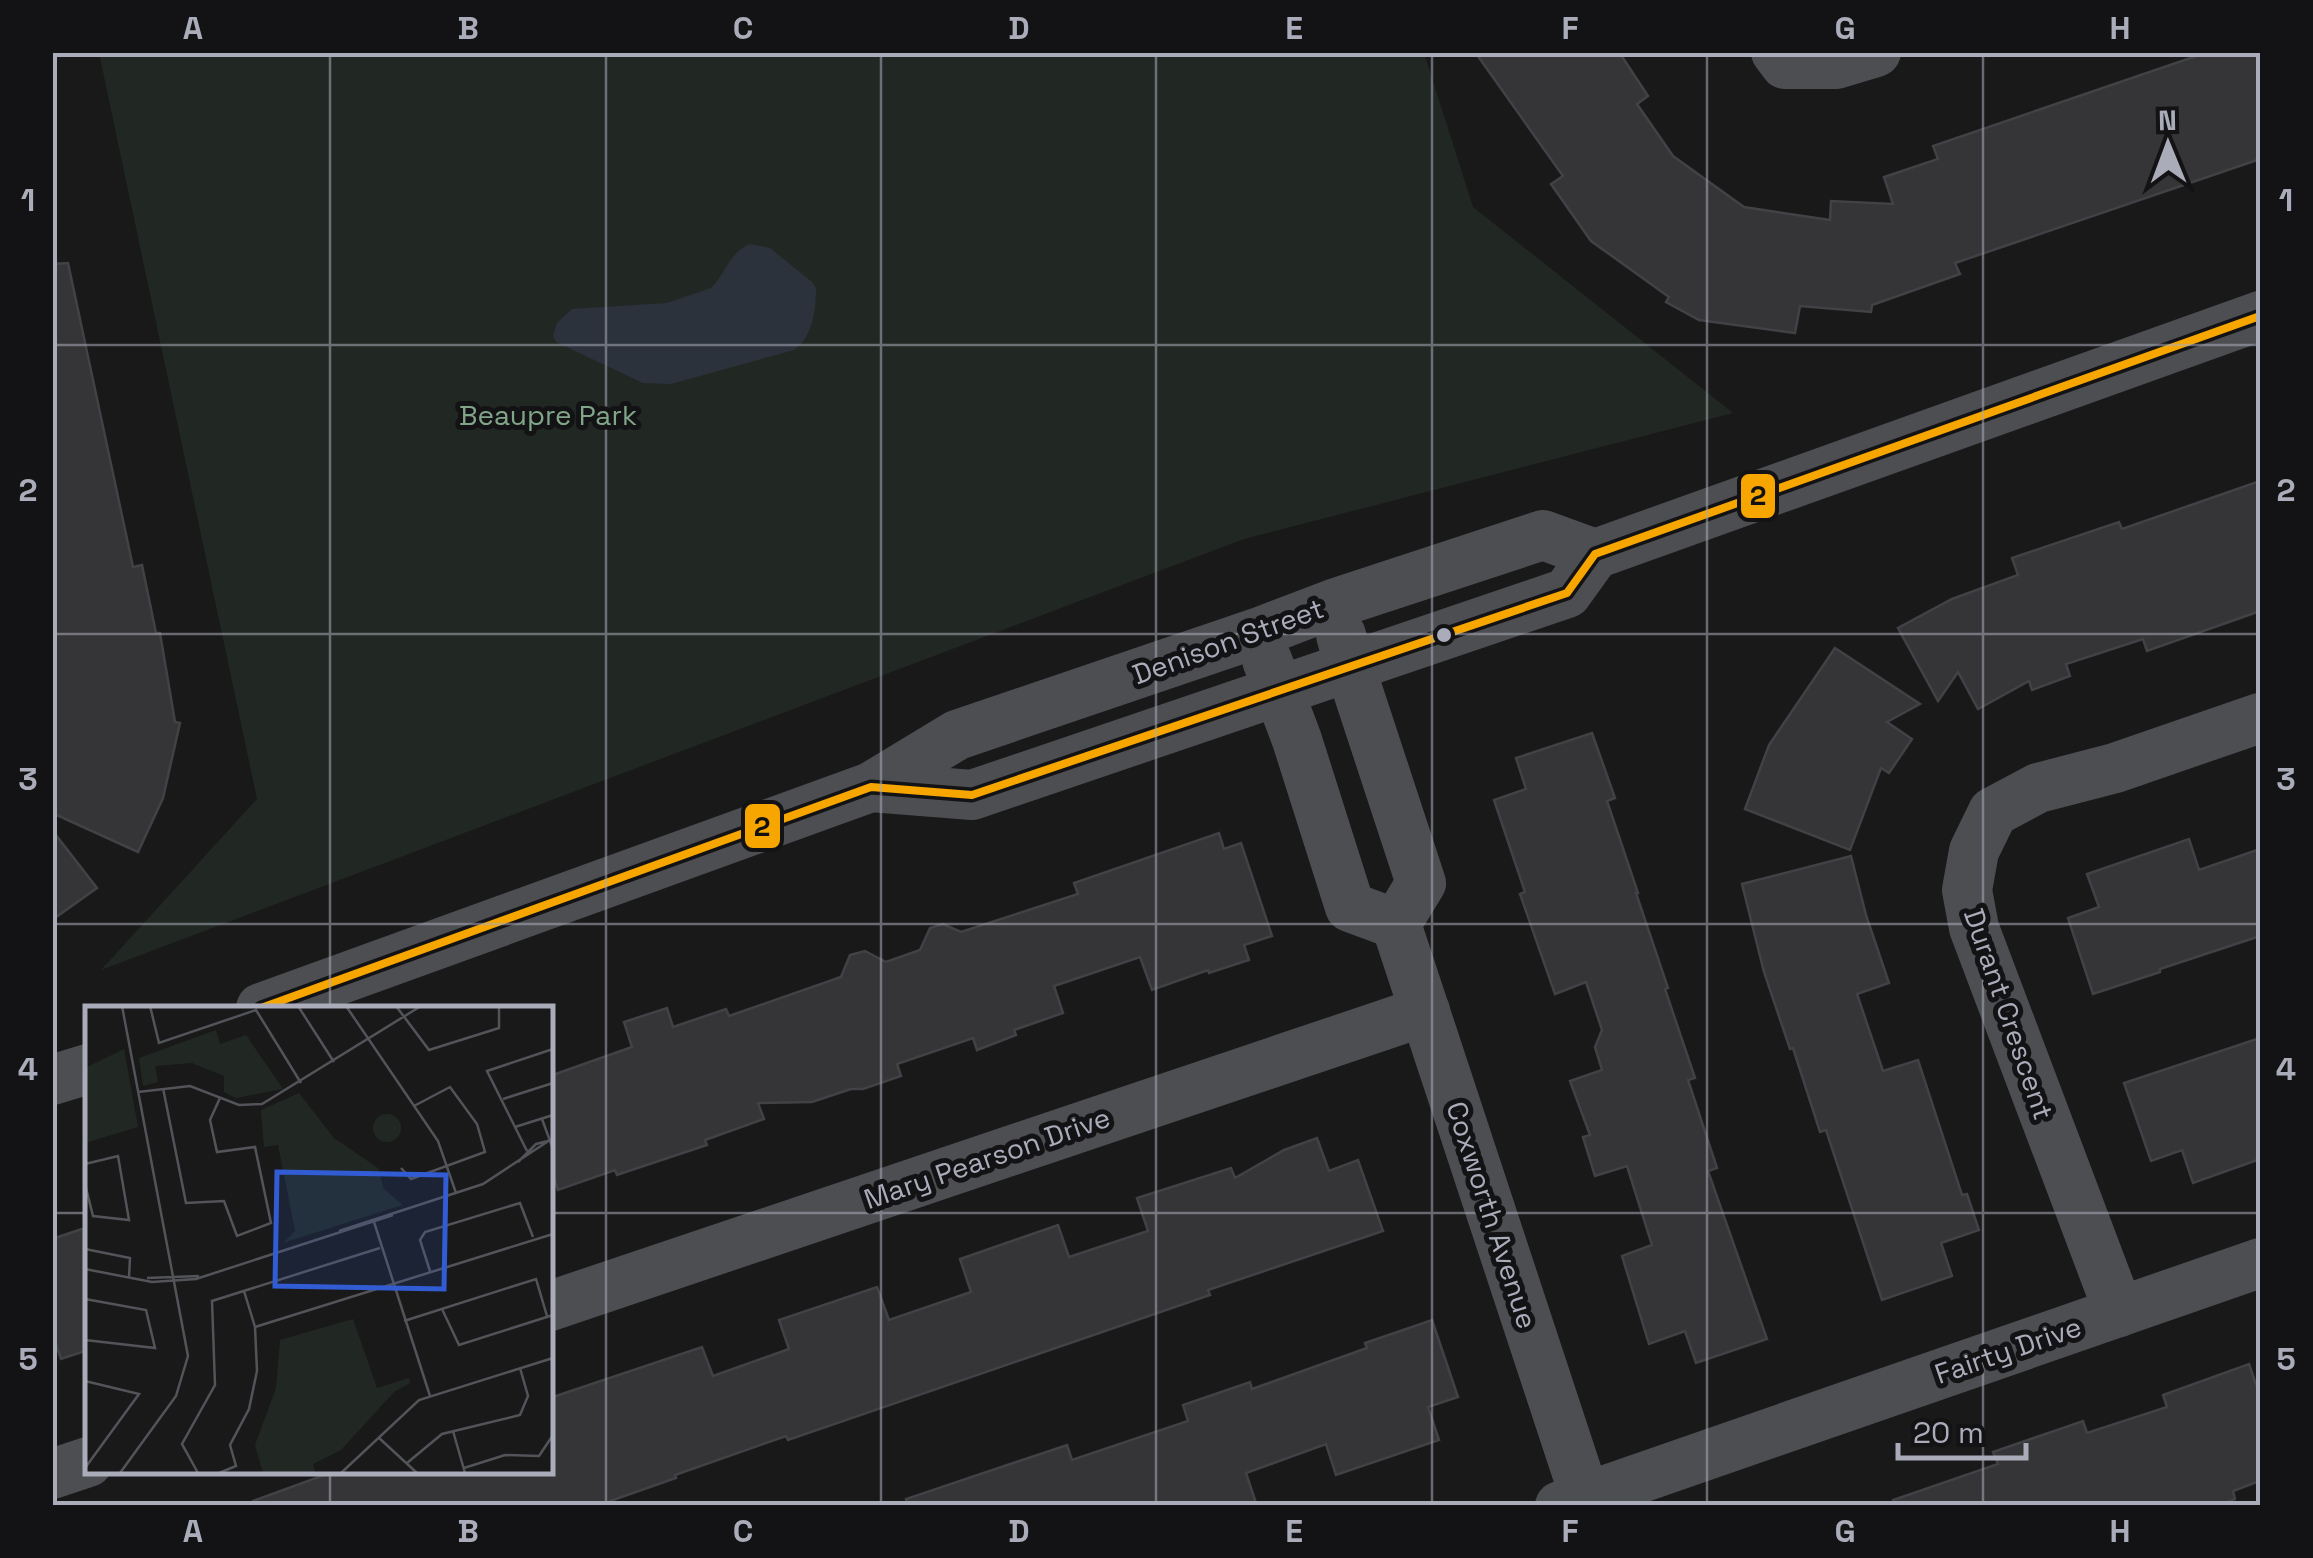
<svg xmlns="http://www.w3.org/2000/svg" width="2313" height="1558" font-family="'Space Grotesk',sans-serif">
  <rect width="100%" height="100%" fill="#191919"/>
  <path fill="#212823" d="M 99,53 L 1424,53 L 1473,207 L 1733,413 L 1244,539 L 101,970 L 257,799 Z"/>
  <path fill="#2b323b" d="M 750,244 L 770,248 L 812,282 L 816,288 C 816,310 813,337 794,350 L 671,384 L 643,383 L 556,342 L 553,336 L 557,323 L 572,309 L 667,303 L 711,288 C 726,274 730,251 750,244 Z"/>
  <g fill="#353537" stroke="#414245" stroke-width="2.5">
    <path d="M 1475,52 L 1619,52 L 1648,96 L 1637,104 L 1673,156 L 1744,207 L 1830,220 L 1831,201 L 1893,204 L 1884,177 L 1938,159 L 1933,146 L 2208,52 L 2260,52 L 2260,159 L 1955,263 L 1960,274 L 1872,305 L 1871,312 L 1800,306 L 1795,333 L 1699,320 L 1666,302 L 1669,297 L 1591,241 L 1551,184 L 1563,176 Z"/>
    <path d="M 68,263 L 133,567 L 142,565 L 156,633 L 160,633 L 175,722 L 180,723 L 163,798 L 138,852 L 52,813 L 52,264 Z"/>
    <path d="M 2260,481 L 2260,611 L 2147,651 L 2143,639 L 2066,664 L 2070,676 L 2032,690 L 2029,681 L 1978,709 L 1958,672 L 1938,701 L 1898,628 L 1952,599 L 2018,575 L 2012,558 L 2119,522 L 2122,529 Z"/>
    <path d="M 1835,648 L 1920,704 L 1887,722 L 1912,739 L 1889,773 L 1881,768 L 1850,850 L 1745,809 L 1769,745 Z"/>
    <path d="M 1592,733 L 1615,798 L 1607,801 L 1638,893 L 1636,893 L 1668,988 L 1665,989 L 1695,1078 L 1688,1080 L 1717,1168 L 1708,1171 L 1767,1339 L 1696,1363 L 1685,1331 L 1649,1344 L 1622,1256 L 1652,1245 L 1627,1166 L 1595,1176 L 1583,1137 L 1590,1135 L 1570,1081 L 1602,1070 L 1595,1047 L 1602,1030 L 1586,982 L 1555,994 L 1520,894 L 1525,892 L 1494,800 L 1526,789 L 1516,758 Z"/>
    <path d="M 52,830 L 97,888 L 52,920 Z"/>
    <path d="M 1219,833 L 1224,849 L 1241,843 L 1272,936 L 1244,945 L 1249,960 L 1209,973 L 1208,970 L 1152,990 L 1140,957 L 1054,986 L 1063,1013 L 1014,1030 L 1016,1035 L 977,1050 L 973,1038 L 897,1064 L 901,1076 L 863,1089 L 851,1089 L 812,1102 L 758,1103 L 764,1119 L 705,1140 L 707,1145 L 617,1175 L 615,1170 L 558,1190 L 550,1166 L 550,1076 L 632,1047 L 624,1022 L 667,1008 L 673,1027 L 726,1009 L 729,1016 L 841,977 L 850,955 L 865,951 L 886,962 L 920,950 L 930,928 L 943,924 L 961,932 L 1078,894 L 1074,883 Z"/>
    <path d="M 2189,839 L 2199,870 L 2260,849 L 2260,936 L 2160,969 L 2160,972 L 2093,994 L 2068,918 L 2099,907 L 2087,874 Z"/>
    <path d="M 1851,856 L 1866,915 L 1889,983 L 1857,994 L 1883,1071 L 1918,1060 L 1962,1195 L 1967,1194 L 1979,1230 L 1941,1243 L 1952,1276 L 1882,1300 L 1826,1130 L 1820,1132 L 1793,1048 L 1790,1049 L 1764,972 L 1742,884 Z"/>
    <path d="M 2260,1038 L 2260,1159 L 2193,1183 L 2182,1150 L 2151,1161 L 2124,1083 Z"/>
    <path d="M 1317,1138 L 1329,1171 L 1358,1160 L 1383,1231 L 1208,1290 L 1210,1295 L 788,1440 L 786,1436 L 675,1475 L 676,1478 L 596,1506 L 254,1506 L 253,1501 L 338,1470 L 550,1470 L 550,1398 L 702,1347 L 713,1376 L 789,1349 L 779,1320 L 877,1287 L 889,1320 L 971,1292 L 960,1259 L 1058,1225 L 1069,1257 L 1148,1231 L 1137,1198 L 1231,1168 L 1235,1178 L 1284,1150 Z"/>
    <path d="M 88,1227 L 88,1350 L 61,1359 L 52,1333 L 52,1239 Z"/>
    <path d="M 1432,1320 L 1458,1397 L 1428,1407 L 1439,1440 L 1336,1475 L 1326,1444 L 1246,1473 L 1257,1506 L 907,1506 L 906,1499 L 1067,1445 L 1072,1460 L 1188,1421 L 1183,1405 L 1250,1382 L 1252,1389 L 1367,1348 L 1365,1343 Z"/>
    <path d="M 2249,1364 L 2260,1396 L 2260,1481 L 2233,1491 L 2235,1499 L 2217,1506 L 1894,1506 L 1893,1500 L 1998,1464 L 1993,1452 L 2083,1421 L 2087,1433 L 2167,1407 L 2163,1395 Z"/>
  </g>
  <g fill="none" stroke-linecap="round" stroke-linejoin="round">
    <g stroke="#4d4e52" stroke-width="50">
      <path d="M 1776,52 L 1785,64 L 1836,64 L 1876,52"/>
      <path d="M 1341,635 L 1350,667 L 1421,883 L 1396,924 L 1588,1506"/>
      <path d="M 1267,660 L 1297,740 L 1350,907 L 1396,924"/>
      <path d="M 871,787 L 972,795 L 1567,593 L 1595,554 L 2260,316"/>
      <path d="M 261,1008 L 871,787 L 957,735 L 1257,633 L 1333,604 L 1543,535 L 1595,554"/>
      <path d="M 52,1080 L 88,1069"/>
      <path d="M 550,1306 L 1425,1011"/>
      <path d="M 2119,1312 L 1974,928 L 1967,890 L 1974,851 L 1993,812 L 2038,788 L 2115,768 L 2260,718"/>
      <path d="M 52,1474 L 88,1462"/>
      <path d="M 1560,1506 L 2260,1263"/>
    </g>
    <g stroke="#131315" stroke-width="15">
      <path id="bus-1" d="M 261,1008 L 871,787 L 972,795 L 1567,593 L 1595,554 L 2260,316"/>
    </g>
    <use href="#bus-1" stroke="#f7a600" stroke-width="8"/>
  </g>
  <path fill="none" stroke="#aaacba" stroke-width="2.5" stroke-opacity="0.55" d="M 330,52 L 330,1008M 606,52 L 606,1506M 881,52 L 881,1506M 1156,52 L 1156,1506M 1432,52 L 1432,1506M 1707,52 L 1707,1506M 1983,52 L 1983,1506M 52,345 L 2260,345M 52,634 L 2260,634M 52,924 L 2260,924M 52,1213 L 88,1213M 550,1213 L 2260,1213M 330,1470 L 330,1506"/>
  <circle fill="#aaacba" stroke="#131315" stroke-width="4" cx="1444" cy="635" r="9"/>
  <g text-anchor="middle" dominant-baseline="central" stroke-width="10" stroke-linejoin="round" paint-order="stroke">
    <g font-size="28" fill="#81a589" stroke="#131315">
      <text x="548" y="415">Beaupre Park</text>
    </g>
    <g font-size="28" fill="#aaacba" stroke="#131315">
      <text transform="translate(1228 641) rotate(-20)">Denison Street</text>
      <text transform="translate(2009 1014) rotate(71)">Durant Crescent</text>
      <text transform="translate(987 1158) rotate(-19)">Mary Pearson Drive</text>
      <text transform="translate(1492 1215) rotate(72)">Coxworth Avenue</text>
      <text transform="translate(2008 1350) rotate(-19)">Fairty Drive</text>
    </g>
  </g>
  <g transform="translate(85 1006)">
    <rect width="468" height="468" fill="#191919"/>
    <path d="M 131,24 L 135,38 L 161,29 L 198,83 L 151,92 L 139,86 L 139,70 L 107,57 L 70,60 L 73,76 L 58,80 L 54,52 ZM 39,43 L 53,121 L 0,137 L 0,62 ZM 214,87 L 249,132 L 293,162 L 299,183 L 318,199 L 198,237 L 210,225 L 193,139 L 179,141 L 176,104 ZM288 122a14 14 0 1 1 28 0a14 14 0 1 1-28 0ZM 268,313 L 292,382 L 324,372 L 325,377 L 309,386 L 256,444 L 228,458 L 230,467 L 178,467 L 170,439 L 191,382 L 195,334 Z" fill="#212823"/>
    <path fill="none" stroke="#535459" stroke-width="2.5" d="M 65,0 L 74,37 L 171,4 L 216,77M 213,0 L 249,56M 261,0 L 353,135 L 371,187M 311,0 L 344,44 L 414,22 L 414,0M 78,82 L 101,197 L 139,195 L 152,230 L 186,217 L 170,141 L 132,146 L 125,114 L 135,92M 53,86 L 105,80 L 154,99 L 177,98 L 336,0M 418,93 L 468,77M 457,113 L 468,143M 430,121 L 468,109M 442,145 L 402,65 L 468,43M 433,156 L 451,138 L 467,134M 0,158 L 33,150 L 44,214 L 8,210 L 0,178M 316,162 L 326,173 L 400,146 L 392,118 L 365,81 L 329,100M 289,216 L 345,390M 254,225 L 398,178 L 465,134M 0,243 L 45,252 L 44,271M 0,263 L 67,276 L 111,273 L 308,209M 345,265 L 335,234 L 340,226 L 435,197 L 448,231M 62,272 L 114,270M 0,293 L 61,304 L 70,342 L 0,334M 357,303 L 374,339 L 468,309M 319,315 L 451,273 L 462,310M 170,321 L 468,228M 0,375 L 54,388 L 0,462M 368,425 L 380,467M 293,431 L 332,467M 322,457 L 357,428 L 435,409 L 443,390 L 435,362M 379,462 L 420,449 L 454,450 L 468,429M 35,467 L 91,390 L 103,350 L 37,0M 113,467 L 97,438 L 130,379 L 127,295 L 295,242M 134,467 L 151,460 L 145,439 L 164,403 L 172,365 L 170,321 L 159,285M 256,467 L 334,394 L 468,352"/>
    <path fill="#325cd4" fill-opacity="0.15" stroke="#325cd4" stroke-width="5" d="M 192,166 L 361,169 L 359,283 L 190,280 Z"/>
    <rect width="468" height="468" fill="none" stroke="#aaacba" stroke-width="5"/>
  </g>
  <g stroke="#131315" stroke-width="4">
    <rect x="1739" y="472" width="38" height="48" rx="10" fill="#f7a600"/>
    <rect x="743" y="802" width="39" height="48" rx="10" fill="#f7a600"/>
  </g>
  <g font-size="28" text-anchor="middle" font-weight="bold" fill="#111">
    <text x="1758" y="505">2</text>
    <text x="762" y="836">2</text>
  </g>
  <rect width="2313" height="1558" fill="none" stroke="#131315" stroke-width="110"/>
  <g transform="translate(2168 145) rotate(359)" stroke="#131315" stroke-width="8" paint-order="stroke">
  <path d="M0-8L18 38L0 25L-18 38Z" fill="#aaacba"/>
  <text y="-15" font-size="28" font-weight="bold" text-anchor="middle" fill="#aaacba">N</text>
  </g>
  <path d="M1898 1443v15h128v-15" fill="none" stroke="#aaacba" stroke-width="5"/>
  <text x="1913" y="1443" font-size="30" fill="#aaacba" stroke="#131315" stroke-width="8" paint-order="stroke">20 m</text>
  <rect x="55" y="55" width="2203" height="1448" fill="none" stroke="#aaacba" stroke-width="4"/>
  <g font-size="32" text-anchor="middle" font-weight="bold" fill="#aaacba">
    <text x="193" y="39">A</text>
    <text x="468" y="39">B</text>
    <text x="743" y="39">C</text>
    <text x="1019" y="39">D</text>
    <text x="1294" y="39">E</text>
    <text x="1570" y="39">F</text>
    <text x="1845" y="39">G</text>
    <text x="2120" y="39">H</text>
    <text x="28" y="211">1</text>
    <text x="2286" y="211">1</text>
    <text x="28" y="501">2</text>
    <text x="2286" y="501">2</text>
    <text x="28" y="790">3</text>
    <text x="2286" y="790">3</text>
    <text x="28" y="1080">4</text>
    <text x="2286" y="1080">4</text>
    <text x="28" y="1370">5</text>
    <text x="2286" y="1370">5</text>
    <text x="193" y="1542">A</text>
    <text x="468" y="1542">B</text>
    <text x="743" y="1542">C</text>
    <text x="1019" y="1542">D</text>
    <text x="1294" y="1542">E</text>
    <text x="1570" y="1542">F</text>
    <text x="1845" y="1542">G</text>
    <text x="2120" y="1542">H</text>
  </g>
</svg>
